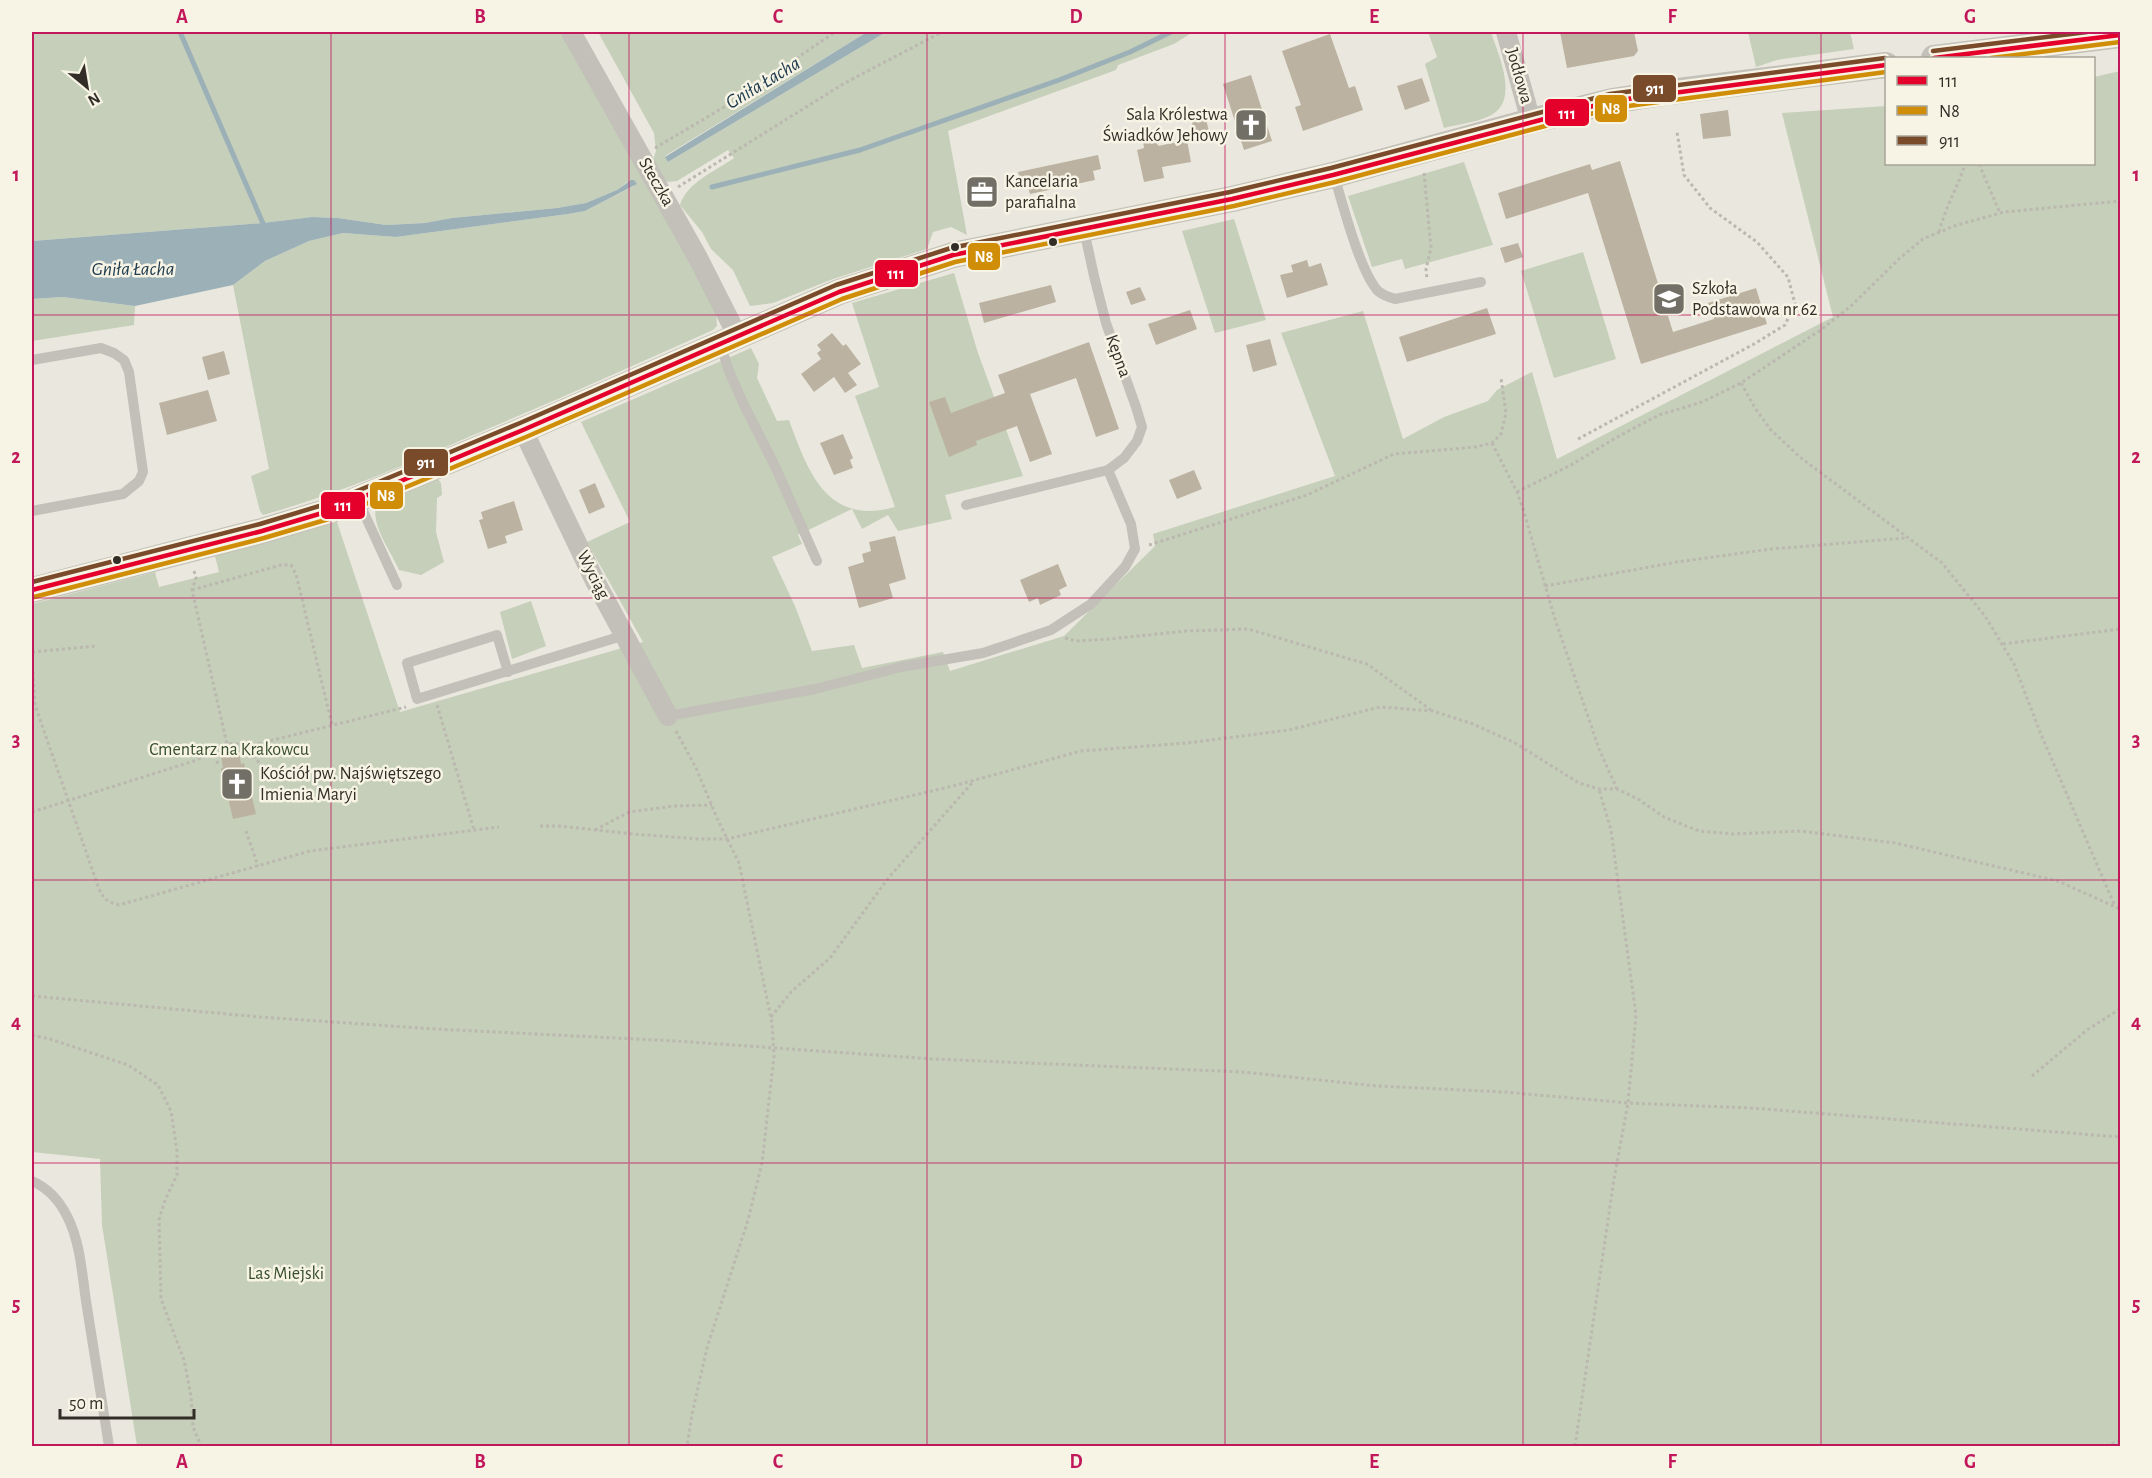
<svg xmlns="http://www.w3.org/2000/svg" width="2152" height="1478" font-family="'Alegreya Sans',sans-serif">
  <rect width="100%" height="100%" fill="#eae8de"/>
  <g fill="#c5cfb9">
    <path d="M 32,32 L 565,32 L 647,180 L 716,312 L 717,326 L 713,330 C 633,366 552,402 471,436 C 403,466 335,495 263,515 L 260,511 L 251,476 L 269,469 L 233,285 L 265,261 L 309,241 L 343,233 L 396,237 L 568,214 L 585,211 L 634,186 L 627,182 L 617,190 L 586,203 L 557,208 L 453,218 L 425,223 L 386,225 L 338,218 L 312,217 L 263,223 L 32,241 Z"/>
    <path d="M 598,32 L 867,32 L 665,156 L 668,162 L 886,32 L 1193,32 L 1174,44 L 1118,65 L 1116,70 L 948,131 L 967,235 L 951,227 L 933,232 L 927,249 L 833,279 L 773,303 L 750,306 L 733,270 L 711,249 L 702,232 L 680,205 C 687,182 716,171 734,158 L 728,150 L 677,181 L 668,182 L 663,179 L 653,160 L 656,151 L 654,133 Z"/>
    <path d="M 1428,32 L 1491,32 C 1498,54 1519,98 1493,114 C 1480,122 1459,124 1444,128 L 1425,64 L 1437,57 Z"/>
    <path d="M 1748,32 L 1850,32 L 1854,49 L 1777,60 L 1756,67 Z"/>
    <path d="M 2120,71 L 2120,1446 L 137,1446 L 102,1225 L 100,1159 L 32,1152 L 32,604 L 155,572 L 159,587 L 219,572 L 215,556 L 337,522 L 400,712 L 643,642 L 587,542 L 630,522 L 581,422 L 751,348 L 759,364 L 757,378 L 777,421 L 789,420 C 808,472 827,526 895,507 L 855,396 L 879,387 L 852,303 L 954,273 L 978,353 L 1023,476 L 945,495 L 952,519 L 898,531 L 888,515 L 862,529 L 852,509 L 798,535 L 802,544 L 772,557 L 795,606 L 812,651 L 854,645 L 862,668 L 943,652 L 950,671 L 1064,636 L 1155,546 L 1153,534 L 1335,476 L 1281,333 L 1363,311 L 1403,439 L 1444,417 L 1488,401 L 1497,390 L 1532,372 L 1557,459 L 1833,317 L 1782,113 L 1886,106 L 1886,164 L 2094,164 L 2094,77 Z"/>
    <path d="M 1464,162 L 1493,245 L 1405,269 L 1402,259 L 1372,267 L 1348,196 Z"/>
    <path d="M 1234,219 L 1266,320 L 1215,333 L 1182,231 Z"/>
    <path d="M 1583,252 L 1616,359 L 1554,378 L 1521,271 Z"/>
    <path d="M 63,297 L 135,306 L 134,325 L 32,341 L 32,299 Z"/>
    <path d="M 438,479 L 441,483 L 442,495 L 437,498 L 436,532 L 444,562 L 421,575 L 399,570 C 391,551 371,526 376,505 Z"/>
    <path d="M 531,601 L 546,646 L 512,659 L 500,612 Z"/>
  </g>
  <g fill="#9cb0b8">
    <path d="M 867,32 L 886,32 L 678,156 L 668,162 L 665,157 Z"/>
    <path d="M 631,180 L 634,180 L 637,184 L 585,211 L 568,214 L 396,237 L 343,233 L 309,241 L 265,261 L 233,285 L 135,306 L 63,297 L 32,299 L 32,241 L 263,223 L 312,217 L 338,218 L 386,225 L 425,223 L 452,218 L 557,208 L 586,203 L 617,190 Z"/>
  </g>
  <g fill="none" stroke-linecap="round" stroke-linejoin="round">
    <g stroke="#9cb0b8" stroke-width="5">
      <path d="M 180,32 L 265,228"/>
      <path d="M 712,187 L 860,150 L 1059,80 L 1130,52 L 1171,32"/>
    </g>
  </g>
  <g fill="#bcb2a1">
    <path d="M 1560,32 L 1634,32 L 1638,51 L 1634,56 L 1567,68 Z"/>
    <path d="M 1330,34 L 1349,88 L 1355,86 L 1363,110 L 1303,131 L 1295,107 L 1301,105 L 1282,51 Z"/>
    <path d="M 1251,75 L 1272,141 L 1244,150 L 1223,84 Z"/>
    <path d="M 1422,78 L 1430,101 L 1405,110 L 1397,86 Z"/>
    <path d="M 1728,110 L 1731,136 L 1703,139 L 1700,114 Z"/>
    <path d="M 1206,119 L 1209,132 L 1195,136 L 1192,122 Z"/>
    <path d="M 1156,138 L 1158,146 L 1187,140 L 1191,162 L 1162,167 L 1164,178 L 1144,182 L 1137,150 L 1144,148 L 1143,141 Z"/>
    <path d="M 1098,155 L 1101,169 L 1093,171 L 1095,180 L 1030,194 L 1027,184 L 1022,185 L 1018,172 Z"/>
    <path d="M 1620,161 L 1673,332 L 1714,319 L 1708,303 L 1756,288 L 1767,324 L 1641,364 L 1588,193 L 1506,219 L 1498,193 L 1590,164 L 1592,170 Z"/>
    <path d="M 991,180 L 996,201 L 974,206 L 969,185 Z"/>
    <path d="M 1518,243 L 1523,257 L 1505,263 L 1500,248 Z"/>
    <path d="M 1307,260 L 1309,267 L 1321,263 L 1328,285 L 1287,298 L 1280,275 L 1293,272 L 1291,265 Z"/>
    <path d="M 1051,285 L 1056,302 L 984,323 L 979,303 Z"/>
    <path d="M 1140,287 L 1146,300 L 1131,305 L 1126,292 Z"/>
    <path d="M 1487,308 L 1496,334 L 1407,362 L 1399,337 Z"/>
    <path d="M 1190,310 L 1197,329 L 1156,345 L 1148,324 Z"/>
    <path d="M 832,333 L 843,346 L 846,344 L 861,364 L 848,373 L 857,385 L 845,393 L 834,377 L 814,392 L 801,374 L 821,359 L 817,353 L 821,350 L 817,345 Z"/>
    <path d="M 1270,339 L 1277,365 L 1253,372 L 1246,345 Z"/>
    <path d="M 1089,342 L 1119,429 L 1096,437 L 1076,378 L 1030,394 L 1052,454 L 1030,462 L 1017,426 L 976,441 L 977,445 L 949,457 L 929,402 L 945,397 L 951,413 L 1005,393 L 998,375 Z"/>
    <path d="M 224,351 L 230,374 L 208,380 L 202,357 Z"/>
    <path d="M 208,390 L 217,421 L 167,435 L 159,403 Z"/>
    <path d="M 843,434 L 853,458 L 850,460 L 853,468 L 834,475 L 820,443 Z"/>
    <path d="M 1194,470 L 1202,489 L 1177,499 L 1169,480 Z"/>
    <path d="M 595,483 L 605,507 L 589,514 L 579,490 Z"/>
    <path d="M 514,501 L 523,530 L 505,536 L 507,543 L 488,549 L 479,520 L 483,519 L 481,512 Z"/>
    <path d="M 895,536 L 906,579 L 889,584 L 893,598 L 859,608 L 848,567 L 864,562 L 862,554 L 871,551 L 869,542 Z"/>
    <path d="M 1058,564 L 1067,586 L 1059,590 L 1061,595 L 1040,605 L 1038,598 L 1029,602 L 1020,580 Z"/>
    <path d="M 239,751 L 241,764 L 244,763 L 256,814 L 233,819 L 221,768 L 223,768 L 221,756 Z"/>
  </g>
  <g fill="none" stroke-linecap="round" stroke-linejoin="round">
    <g stroke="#bbb8b0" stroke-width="3" stroke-dasharray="3 3" stroke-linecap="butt">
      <path d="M 655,148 L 731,103 L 769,83 L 794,60 L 835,32"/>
      <path d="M 1979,164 L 2000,213"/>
      <path d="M 1424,173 L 1431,248 L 1426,269 L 1427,279"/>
      <path d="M 678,187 L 843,84 L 942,32"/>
      <path d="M 1939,232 C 1945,208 1958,187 1965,164"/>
      <path d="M 1741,383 L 1755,408 L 1771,430 L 1801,458 L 1942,563 L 1985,616 L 2014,664 L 2040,732 L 2114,904"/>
      <path d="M 1578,439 L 1754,344 L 1785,325 L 1795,304 L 1788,277 L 1757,242 L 1710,208 L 1684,175 L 1677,132"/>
      <path d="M 1492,443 L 1517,492 L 1524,512 L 1554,616 L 1599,749 L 1617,789"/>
      <path d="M 1517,492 L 1571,465 L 1619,436 L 1659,415 L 1702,402 L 1741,383 L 1822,329 L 1851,306 L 1900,258 L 1923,239 L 1954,226 L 2004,212 L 2120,201"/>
      <path d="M 1149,545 L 1307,495 L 1394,454 L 1475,447 L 1492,443 L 1501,434 L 1506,413 L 1501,378"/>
      <path d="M 194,571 L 196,578 L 192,590 L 227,744"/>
      <path d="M 1545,586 L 1677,562 L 1771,549 L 1906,538"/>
      <path d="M 192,590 L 281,565 L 291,565 L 296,574 L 332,725"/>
      <path d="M 1065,638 L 1076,641 L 1110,639 L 1186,631 L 1248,629 L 1367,664 L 1431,710"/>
      <path d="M 2003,644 L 2120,629"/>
      <path d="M 32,652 L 96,646"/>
      <path d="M 32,660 L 35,705 L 99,889 C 104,899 107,902 119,905 L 310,851 L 499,827"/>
      <path d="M 437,705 L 474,830"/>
      <path d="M 676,731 L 696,768 L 717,818 L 739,863 L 772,1023 L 774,1056 L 762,1163 L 748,1220 L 707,1348 L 692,1414 L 687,1446"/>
      <path d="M 245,747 L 263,767"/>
      <path d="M 214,749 L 218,765"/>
      <path d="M 32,812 L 197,760 C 213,750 226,737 245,747 L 406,707"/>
      <path d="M 540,826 L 559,826 L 633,834 L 699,839 L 727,839 L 953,786 L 1081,751 L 1187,743 L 1289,730 L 1380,707 L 1433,711 L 1473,724 L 1515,743 L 1579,783 L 1599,789 L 1617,789 L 1638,799 L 1664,817 L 1699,831 L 1733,834 L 1801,831 L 1895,843 L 2058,881 L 2120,909"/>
      <path d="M 595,830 L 629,812 L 674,806 L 712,805"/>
      <path d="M 246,831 L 258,866"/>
      <path d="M 32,996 L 260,1017 L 435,1029 L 676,1041 L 933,1059 L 1243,1072 L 1377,1086 L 1504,1092 L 1628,1103 L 1751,1108 L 2120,1137"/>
      <path d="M 771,1017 L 791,992 L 830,958 L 889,877 L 973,782"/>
      <path d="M 32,1035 L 50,1039 L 128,1065 L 158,1085 L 171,1111 L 177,1151 L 177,1175 L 165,1200 L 159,1220 L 161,1299 L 184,1360 L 191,1396 L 193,1427 L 201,1446"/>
      <path d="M 2032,1076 L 2087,1030 L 2120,1009"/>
      <path d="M 1575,1446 L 1614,1179 L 1628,1103 L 1636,1015 L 1611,830 L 1599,789"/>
      <path d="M 2106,1446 L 2120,1441"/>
    </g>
    <g stroke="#c2c0b8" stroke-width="10">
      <path d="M 1334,175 C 1342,202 1360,272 1378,291 C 1383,295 1388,297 1395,299 L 1481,282"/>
      <path d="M 720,343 L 729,371 L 743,403 L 775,466 L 817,561"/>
      <path d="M 32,360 L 101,348 L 114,353 L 124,360 L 129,372 L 143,472 L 139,481 L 123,494 L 32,511"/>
      <path d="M 358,500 L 397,585"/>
      <path d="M 966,505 L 1108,470 L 1124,458 L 1137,441 L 1142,427 L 1136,407 L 1106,323 L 1094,276 L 1084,230"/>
      <path d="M 508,672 L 497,635 L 407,663 L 417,699 L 625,635"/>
      <path d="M 668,716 L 815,689 L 901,667 L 983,653 L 1051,630 L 1091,604 L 1125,567 L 1135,549 L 1131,524 L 1108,470"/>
      <path d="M 32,1181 C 48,1188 59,1200 67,1216 C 80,1241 82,1273 86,1301 C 94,1349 101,1398 109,1446"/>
    </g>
    <g stroke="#c2c0b8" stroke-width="20">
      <path d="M 571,32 L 698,258 L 737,335"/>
      <path d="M 1506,32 L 1531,121"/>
      <path d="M 523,430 L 595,581 L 668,716"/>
    </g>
    <g stroke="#c2c0b8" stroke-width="26">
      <path d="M 1934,58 L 2120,35"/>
      <path d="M 32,590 L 262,531 L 329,511 L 523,430 L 839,292 L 953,255 L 1232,199 L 1333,175 L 1531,121 L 1612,101 L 1670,92 L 1886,65"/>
    </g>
    <g stroke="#f7f4e5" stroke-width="9">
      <g id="bus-1">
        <path d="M 1934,58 L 2120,35"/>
        <path d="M 32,590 L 262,531 L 329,511 L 523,430 L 839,292 L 953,255 L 1232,199 L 1333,175 L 1612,101 L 1886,65"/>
      </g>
    </g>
    <g stroke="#f7f4e5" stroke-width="9">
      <g id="bus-2">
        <path d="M 1991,58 L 2120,42"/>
        <path d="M 34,597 L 264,538 L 332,518 L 526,437 L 842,299 L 955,262 L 1234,206 L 1335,182 L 1613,108 L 1886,72"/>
      </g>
    </g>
    <g stroke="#f7f4e5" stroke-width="9">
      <g id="bus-3">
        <path d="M 1933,51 L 2087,32"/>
        <path d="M 32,582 L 260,524 L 326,504 L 520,423 L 836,285 L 951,248 L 1230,192 L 1331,168 L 1610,94 L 1885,58"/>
      </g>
    </g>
    <use href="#bus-1" stroke="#e4002b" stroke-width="4.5"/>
    <use href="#bus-2" stroke="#d08e08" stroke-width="4.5"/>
    <use href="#bus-3" stroke="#7a4b2a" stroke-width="4.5"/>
  </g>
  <path fill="none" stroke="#c2185b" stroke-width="1.5" stroke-opacity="0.55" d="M 331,32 L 331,1446M 629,32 L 629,1446M 927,32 L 927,1446M 1225,32 L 1225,1446M 1523,32 L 1523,1446M 1821,32 L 1821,1446M 32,315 L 2120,315M 32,598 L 2120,598M 32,880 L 2120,880M 32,1163 L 2120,1163"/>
  <defs>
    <g id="church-square" transform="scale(1.725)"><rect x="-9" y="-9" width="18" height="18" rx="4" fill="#726f67" stroke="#f7f4e5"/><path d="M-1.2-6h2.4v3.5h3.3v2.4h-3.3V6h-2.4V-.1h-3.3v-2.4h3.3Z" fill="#fff"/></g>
    <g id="office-square" transform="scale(1.725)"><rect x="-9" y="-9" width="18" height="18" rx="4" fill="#726f67" stroke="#f7f4e5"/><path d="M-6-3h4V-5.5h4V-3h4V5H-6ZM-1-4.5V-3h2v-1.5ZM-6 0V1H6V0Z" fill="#fff"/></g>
    <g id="school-square" transform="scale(1.725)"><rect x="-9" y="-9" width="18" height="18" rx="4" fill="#726f67" stroke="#f7f4e5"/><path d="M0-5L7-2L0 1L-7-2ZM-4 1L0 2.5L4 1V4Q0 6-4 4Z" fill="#fff"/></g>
  </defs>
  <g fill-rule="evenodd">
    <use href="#church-square" x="1251" y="125"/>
    <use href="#office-square" x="982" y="192"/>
    <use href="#school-square" x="1669" y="299"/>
    <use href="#church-square" x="237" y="784"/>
  </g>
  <g fill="#322e27" stroke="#f7f4e5" stroke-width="2">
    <circle cx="1053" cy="242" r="5"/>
    <circle cx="955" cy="247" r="5"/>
    <circle cx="117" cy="560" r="5"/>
  </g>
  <g text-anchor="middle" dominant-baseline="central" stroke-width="5" stroke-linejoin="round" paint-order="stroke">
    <g font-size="18" fill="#322e27" stroke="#f7f4e5">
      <text transform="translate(1519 76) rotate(74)">Jodłowa</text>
      <text transform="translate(656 182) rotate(60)">Steczka</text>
      <text transform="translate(1118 356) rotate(70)">Kępna</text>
      <text transform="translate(593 575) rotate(63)">Wyciąg</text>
    </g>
    <g font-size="18" fill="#322e27" stroke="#f7f4e5" text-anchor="start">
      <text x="1228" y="115" text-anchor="end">Sala Królestwa<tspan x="1228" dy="21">Świadków Jehowy</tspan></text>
      <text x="1005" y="182">Kancelaria<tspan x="1005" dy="21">parafialna</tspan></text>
      <text x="1692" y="289">Szkoła<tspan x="1692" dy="21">Podstawowa nr 62</tspan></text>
      <text x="260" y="774">Kościół pw. Najświętszego<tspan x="260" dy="21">Imienia Maryi</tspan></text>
    </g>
    <g font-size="18" fill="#374e2d" stroke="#f7f4e5">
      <text x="229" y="750">Cmentarz na Krakowcu</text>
      <text x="286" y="1274">Las Miejski</text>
    </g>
    <g font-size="20" font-style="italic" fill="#213d4f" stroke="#f7f4e5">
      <text transform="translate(763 83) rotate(-31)">Gniła Łacha</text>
      <text x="133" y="269">Gniła Łacha</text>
    </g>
  </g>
  <g stroke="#f7f4e5" stroke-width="2">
    <rect x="1632" y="74" width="45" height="29" rx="6" fill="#7a4b2a"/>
    <rect x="1594" y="94" width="34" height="29" rx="6" fill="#d08e08"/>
    <rect x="1544" y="98" width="46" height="29" rx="6" fill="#e4002b"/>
    <rect x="967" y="242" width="34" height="29" rx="6" fill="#d08e08"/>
    <rect x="874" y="259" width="45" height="29" rx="6" fill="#e4002b"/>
    <rect x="403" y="448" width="46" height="29" rx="6" fill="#7a4b2a"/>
    <rect x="369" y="481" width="35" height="29" rx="6" fill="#d08e08"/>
    <rect x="320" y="491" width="46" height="29" rx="6" fill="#e4002b"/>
  </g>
  <g font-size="16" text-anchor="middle" font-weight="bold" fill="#fff">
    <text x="1655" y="94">911</text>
    <text x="1611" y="114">N8</text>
    <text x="1567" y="119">111</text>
    <text x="984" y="262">N8</text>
    <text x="896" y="279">111</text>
    <text x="426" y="468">911</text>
    <text x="386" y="501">N8</text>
    <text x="343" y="511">111</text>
  </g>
  <rect width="2152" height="1478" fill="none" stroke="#f7f4e5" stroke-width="66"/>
  <rect x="1885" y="57" width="210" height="108" fill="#f7f4e5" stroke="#a8a599" stroke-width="1.5"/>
  <rect x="1897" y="76" width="30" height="9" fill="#e4002b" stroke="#a8a599" stroke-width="1.5"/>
  <text x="1939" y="87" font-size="18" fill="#322e27">111</text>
  <rect x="1897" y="106" width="30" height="9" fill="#d08e08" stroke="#a8a599" stroke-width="1.5"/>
  <text x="1939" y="117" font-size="18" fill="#322e27">N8</text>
  <rect x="1897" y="136" width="30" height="9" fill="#7a4b2a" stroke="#a8a599" stroke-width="1.5"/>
  <text x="1939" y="147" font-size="18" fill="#322e27">911</text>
  <g transform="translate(87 87) rotate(150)" stroke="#f7f4e5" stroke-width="4.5" paint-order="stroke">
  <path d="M0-4.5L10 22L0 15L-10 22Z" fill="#322e27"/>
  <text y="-9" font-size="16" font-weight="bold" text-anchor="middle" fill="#322e27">N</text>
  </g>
  <path d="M60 1409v9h134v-9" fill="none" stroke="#322e27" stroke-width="3"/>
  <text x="69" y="1409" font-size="18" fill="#322e27" stroke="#f7f4e5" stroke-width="4.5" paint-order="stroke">50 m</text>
  <rect x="33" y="33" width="2086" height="1412" fill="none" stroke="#c2185b" stroke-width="2"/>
  <g font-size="20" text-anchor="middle" font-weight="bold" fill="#c2185b">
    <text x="182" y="23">A</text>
    <text x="480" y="23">B</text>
    <text x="778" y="23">C</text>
    <text x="1076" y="23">D</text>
    <text x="1374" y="23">E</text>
    <text x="1672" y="23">F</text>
    <text x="1970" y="23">G</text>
    <text x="16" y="181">1</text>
    <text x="2136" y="181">1</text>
    <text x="16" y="463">2</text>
    <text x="2136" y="463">2</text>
    <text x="16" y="746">3</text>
    <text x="2136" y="746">3</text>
    <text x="16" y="1028">4</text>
    <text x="2136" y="1028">4</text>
    <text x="16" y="1311">5</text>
    <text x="2136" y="1311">5</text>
    <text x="182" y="1468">A</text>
    <text x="480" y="1468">B</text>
    <text x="778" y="1468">C</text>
    <text x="1076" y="1468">D</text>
    <text x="1374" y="1468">E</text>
    <text x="1672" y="1468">F</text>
    <text x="1970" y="1468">G</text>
  </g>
</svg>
